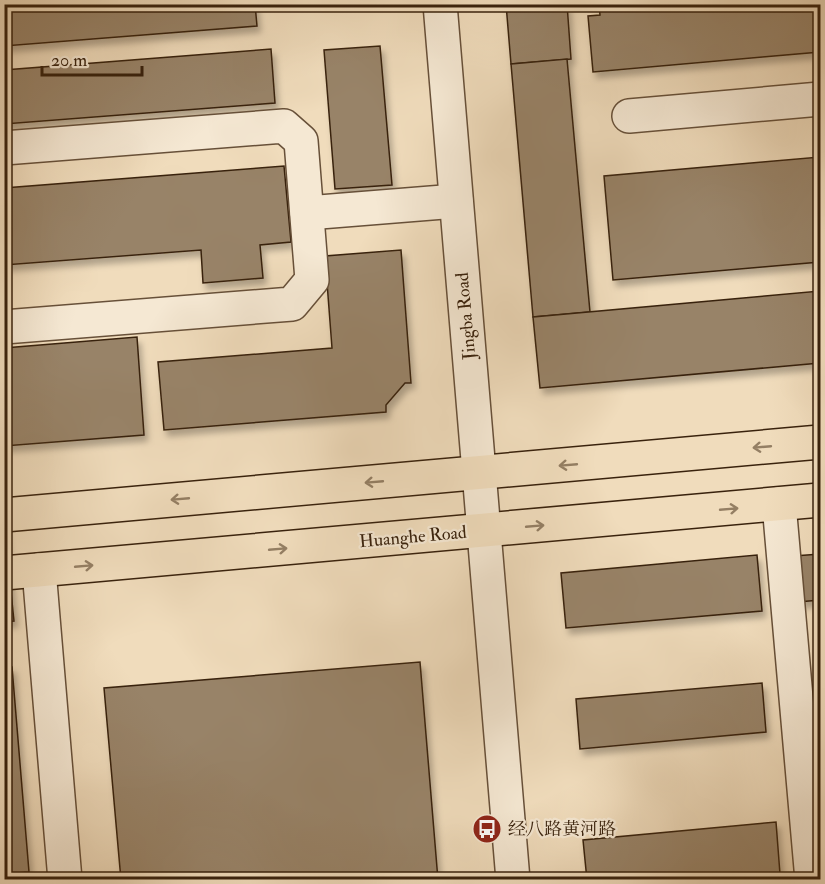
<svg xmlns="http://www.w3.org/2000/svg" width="825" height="884" font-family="'IM FELL Double Pica','Noto Serif SC',serif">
  <defs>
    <filter id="shadow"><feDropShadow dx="3.5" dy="6" stdDeviation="3" flood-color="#0004"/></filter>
  </defs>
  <rect width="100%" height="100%" fill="#f0dcbc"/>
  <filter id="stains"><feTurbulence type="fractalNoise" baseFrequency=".00333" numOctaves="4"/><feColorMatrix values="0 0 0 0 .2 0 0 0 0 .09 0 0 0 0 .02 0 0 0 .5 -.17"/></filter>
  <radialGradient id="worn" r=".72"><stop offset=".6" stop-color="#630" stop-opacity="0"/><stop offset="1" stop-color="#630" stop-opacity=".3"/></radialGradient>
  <g fill="#988368" stroke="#39220d" stroke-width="1.5" filter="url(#shadow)">
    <path d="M 4,4 L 255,4 L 257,26 L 4,46 Z"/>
    <path d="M 506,4 L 567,4 L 571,59 L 511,64 Z"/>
    <path d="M 599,4 L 667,4 L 667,9 L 682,8 L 682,4 L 820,4 L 820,52 L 593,72 L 588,16 L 600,15 Z"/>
    <path d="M 380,46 L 392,185 L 335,189 L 324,50 Z"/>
    <path d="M 271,49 L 275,103 L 4,124 L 4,70 Z"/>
    <path d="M 567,59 L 590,312 L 533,317 L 511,64 Z"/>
    <path d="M 820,157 L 820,262 L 613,280 L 604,176 Z"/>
    <path d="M 284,166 L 291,242 L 260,245 L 263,278 L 203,283 L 201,250 L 4,265 L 4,188 Z"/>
    <path d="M 401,250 L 411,383 L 405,383 L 386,405 L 386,412 L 164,430 L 158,362 L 332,348 L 325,256 Z"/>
    <path d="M 820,291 L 820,363 L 540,388 L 533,317 Z"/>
    <path d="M 137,337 L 144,435 L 4,446 L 4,348 Z"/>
    <path d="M 4,525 L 14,621 L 4,622 Z"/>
    <path d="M 820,554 L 820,600 L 798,602 L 794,556 Z"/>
    <path d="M 757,555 L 762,611 L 566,628 L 561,573 Z"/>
    <path d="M 420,662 L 438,880 L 121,880 L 104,688 Z"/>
    <path d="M 4,667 L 12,667 L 29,872 L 4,874 Z"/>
    <path d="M 762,683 L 766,732 L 580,749 L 576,699 Z"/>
    <path d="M 820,684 L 820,729 L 817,730 L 813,685 Z"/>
    <path d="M 776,822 L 780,874 L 715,880 L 587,880 L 583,840 Z"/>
  </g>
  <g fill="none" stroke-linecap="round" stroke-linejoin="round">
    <g stroke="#675039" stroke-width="36">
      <g id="minor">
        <path d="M 440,4 L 513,880"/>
        <path d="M 629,116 L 820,99"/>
        <path d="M 4,148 L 284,126 L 301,141 L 312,280 L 292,304 L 4,327"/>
        <path d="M 307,213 L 456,201"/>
        <path d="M 779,504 L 812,880"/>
        <path d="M 39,570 L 65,880"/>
      </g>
    </g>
    <g stroke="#39220d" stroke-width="36">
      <g id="major">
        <path d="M 4,515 L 820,442"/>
        <path d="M 4,573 L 820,500"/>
      </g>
    </g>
    <use href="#minor" stroke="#f5e8d3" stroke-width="33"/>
    <use href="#major" stroke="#f0dcbc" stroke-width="33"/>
  </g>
  <defs><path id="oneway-shaft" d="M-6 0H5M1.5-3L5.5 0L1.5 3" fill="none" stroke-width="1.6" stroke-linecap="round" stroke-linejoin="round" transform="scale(1.5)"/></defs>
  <g stroke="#947f64">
    <use href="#oneway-shaft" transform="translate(762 447) rotate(175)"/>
    <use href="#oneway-shaft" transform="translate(568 465) rotate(175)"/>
    <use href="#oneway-shaft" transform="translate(374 482) rotate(175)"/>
    <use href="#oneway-shaft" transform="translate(180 499) rotate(175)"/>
    <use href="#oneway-shaft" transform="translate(729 509) rotate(-5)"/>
    <use href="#oneway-shaft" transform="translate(535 526) rotate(-5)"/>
    <use href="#oneway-shaft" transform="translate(278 549) rotate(-5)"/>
    <use href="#oneway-shaft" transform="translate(84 566) rotate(-5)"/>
  </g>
  <defs>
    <g id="bus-disc" transform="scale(1.5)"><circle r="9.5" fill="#8f2418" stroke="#f5e8d3"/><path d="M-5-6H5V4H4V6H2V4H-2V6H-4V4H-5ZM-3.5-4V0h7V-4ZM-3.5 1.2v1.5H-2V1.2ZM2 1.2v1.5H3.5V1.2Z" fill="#fff"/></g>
  </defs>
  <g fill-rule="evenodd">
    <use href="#bus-disc" x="487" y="829"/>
  </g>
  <g text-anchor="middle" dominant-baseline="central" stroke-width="4.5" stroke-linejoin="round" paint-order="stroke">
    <g font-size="18" fill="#39220d" stroke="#f5e8d3">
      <text transform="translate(466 316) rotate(-95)">Jingba Road</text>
      <text transform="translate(413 537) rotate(-5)">Huanghe Road</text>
    </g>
    <g font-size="18" fill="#39220d" stroke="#f5e8d3" text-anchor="start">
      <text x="508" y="829">经八路黄河路</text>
    </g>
  </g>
  <rect width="825" height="884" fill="none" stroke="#f0dcbc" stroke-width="24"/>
  <rect x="6" y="6" width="813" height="872" fill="none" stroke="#39220d" stroke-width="3"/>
  <rect x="12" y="12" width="801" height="860" fill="none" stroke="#39220d" stroke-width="1.5"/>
  <path d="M42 66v9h100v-9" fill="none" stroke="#39220d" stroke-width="3"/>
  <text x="51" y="66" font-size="18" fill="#39220d" stroke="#f5e8d3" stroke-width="4.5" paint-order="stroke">20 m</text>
  <rect width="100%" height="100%" filter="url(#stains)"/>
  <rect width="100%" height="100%" fill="url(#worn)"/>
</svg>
